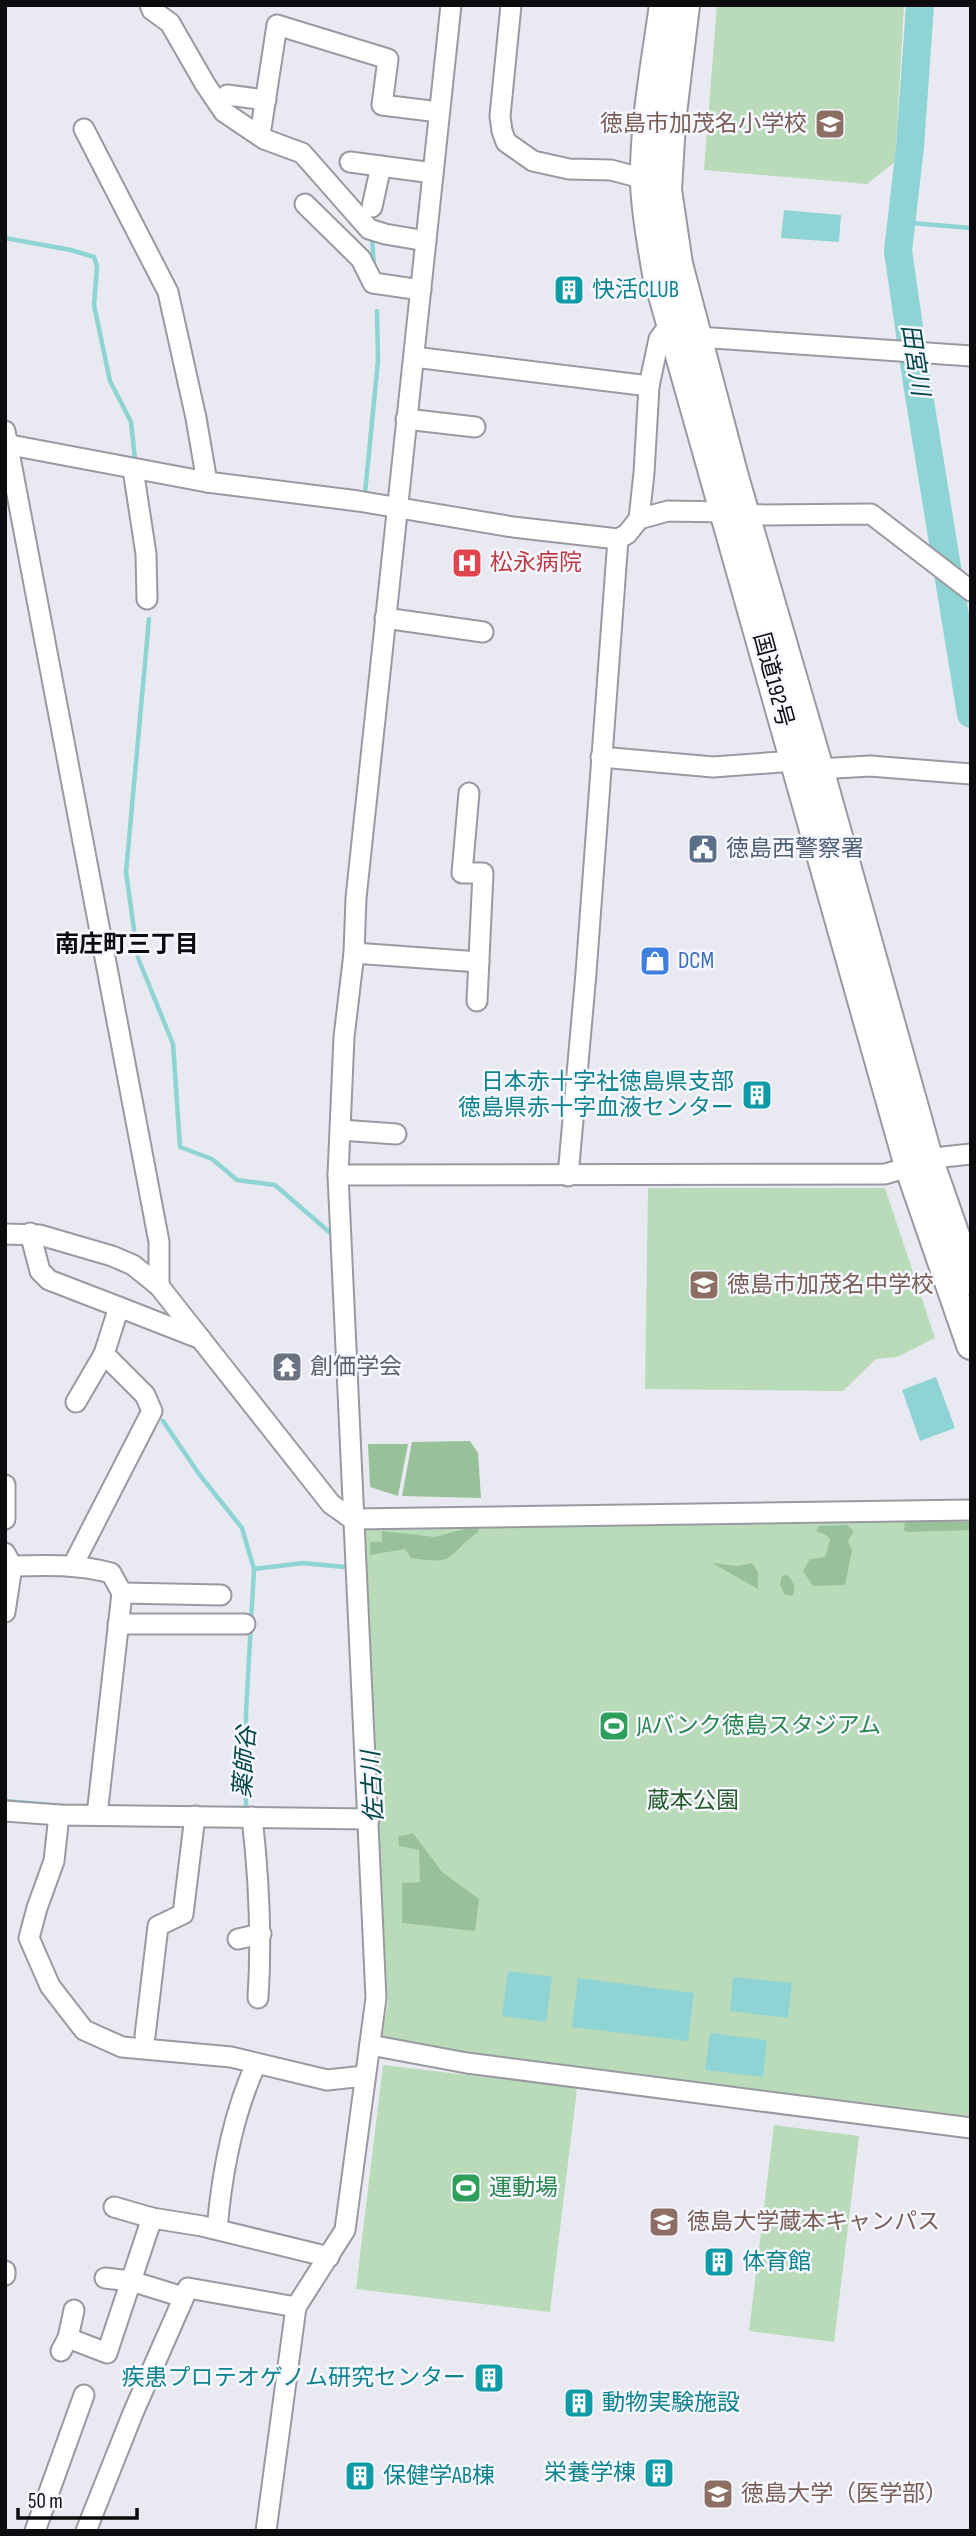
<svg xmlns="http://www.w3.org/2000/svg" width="976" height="2536" font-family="'Sofia Sans Condensed','Noto Sans JP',sans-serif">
  <rect width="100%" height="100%" fill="#e9eaf1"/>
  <g fill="#badbb9">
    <path d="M 717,5 L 738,7 L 739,5 L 904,5 L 895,162 L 867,184 L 704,170 Z"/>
    <path d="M 648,1188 L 885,1188 L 935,1338 L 897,1357 L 876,1359 L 843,1391 L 645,1389 Z"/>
    <path d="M 971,1519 L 971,2117 L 404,2045 L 381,2039 L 388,2004 L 362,1531 L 366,1528 Z"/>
    <path d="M 383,2065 L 577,2088 L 550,2312 L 356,2289 Z"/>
    <path d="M 774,2125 L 859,2136 L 834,2342 L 749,2331 Z"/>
  </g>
  <g fill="#99c199">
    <path d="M 470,1441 L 478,1453 L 481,1498 L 402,1496 L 412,1442 Z"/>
    <path d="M 368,1444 L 408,1444 L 398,1496 L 370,1487 Z"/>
    <path d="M 905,1522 L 971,1522 L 971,1530 L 907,1532 L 904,1530 Z"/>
    <path d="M 479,1525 L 478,1532 C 445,1557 457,1565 411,1558 L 405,1549 L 370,1555 L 370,1542 L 382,1542 L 382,1531 L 435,1537 Z"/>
    <path d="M 847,1525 L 854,1531 L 848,1541 L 852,1550 L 845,1585 L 813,1586 L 803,1571 L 810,1559 L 825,1557 L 830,1539 L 826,1535 L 816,1531 L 819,1526 Z"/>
    <path d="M 712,1563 L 737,1566 L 752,1563 L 758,1572 L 758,1589 Z"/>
    <path d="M 787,1575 C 793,1579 797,1590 792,1596 L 784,1594 L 780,1584 L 782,1576 Z"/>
    <path d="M 413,1833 L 442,1872 L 479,1899 L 475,1931 L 402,1923 L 402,1883 L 420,1882 L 419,1850 L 399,1846 L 398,1837 Z"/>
  </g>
  <g fill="#8ed4d5">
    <path d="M 784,210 L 841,215 L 839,242 L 781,238 Z"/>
    <path d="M 936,1377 L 955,1428 L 920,1441 L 902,1390 Z"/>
    <path d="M 508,1971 L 552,1977 L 546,2022 L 502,2016 Z"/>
    <path d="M 733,1977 L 792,1983 L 788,2018 L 730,2011 Z"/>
    <path d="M 578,1978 L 694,1993 L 688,2041 L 572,2027 Z"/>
    <path d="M 710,2033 L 767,2040 L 763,2077 L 705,2070 Z"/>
  </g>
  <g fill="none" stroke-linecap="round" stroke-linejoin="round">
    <g stroke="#8ed4d5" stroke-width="4.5">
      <path d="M 900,222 L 971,228"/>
      <path d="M 372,237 L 374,267"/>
      <path d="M 5,238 L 71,250 L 94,257 L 97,266 L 94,305 L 110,381 L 131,422 L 135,459"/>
      <path d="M 365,493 L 378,361 L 377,311"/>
      <path d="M 149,619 L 126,872 L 138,958 L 173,1044 L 180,1147 L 212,1159 L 237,1180 L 275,1185 L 335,1237"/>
      <path d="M 163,1421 L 199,1474 L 242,1528 L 254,1569"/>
      <path d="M 5,1801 L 64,1806"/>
      <path d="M 233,1808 L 246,1808 L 246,1713 L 254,1569 L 303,1563 L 344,1567"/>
    </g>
    <path stroke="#8ed4d5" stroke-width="28" d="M 920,5 L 910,147 L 898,251 L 917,383 L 971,714"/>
    <g stroke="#999aa1" stroke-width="23">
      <g id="minor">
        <path d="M 150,5 L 152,10 L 170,23 L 205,84 L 224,112 L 264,139 L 302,153 L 369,229 L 385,234 L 426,241"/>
        <path d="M 511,5 L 500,116 L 502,131 L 506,142 L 533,161 L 569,169 L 611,170 L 645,179"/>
        <path d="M 227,95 L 266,100"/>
        <path d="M 84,129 L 168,292 L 196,418 L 207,482"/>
        <path d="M 260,135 L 277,25 L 388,59 L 382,105 L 439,112"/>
        <path d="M 350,162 L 433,173"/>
        <path d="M 305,204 L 361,259 L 373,283 L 421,290"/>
        <path d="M 372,207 L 381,166"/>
        <path d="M 698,337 L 971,356"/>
        <path d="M 414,357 L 649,386"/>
        <path d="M 406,419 L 475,427"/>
        <path d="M 5,431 L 159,1242 L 159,1286"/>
        <path d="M 5,444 L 207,482 L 358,501 L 513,527 L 618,539 L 627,534 L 639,519 L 668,511 L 724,512 L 747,515 L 871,514 L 971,591"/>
        <path d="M 133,469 L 146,554 L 147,599"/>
        <path d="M 639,519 L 644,473 L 649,386 L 659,339 L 671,323"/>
        <path d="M 385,618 L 483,632"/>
        <path d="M 601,757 L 713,767 L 794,761"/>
        <path d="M 819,769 L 870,766 L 971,774"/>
        <path d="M 469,793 L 462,873 L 483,873 L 477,1001"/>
        <path d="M 354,953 L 479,962"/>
        <path d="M 341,1130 L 396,1134"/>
        <path d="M 338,1175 L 344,1037 L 354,953 L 356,898 L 451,5"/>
        <path d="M 568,1176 L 586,973 L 618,539"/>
        <path d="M 30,1233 L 40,1271 L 49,1280 L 119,1307"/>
        <path d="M 5,1234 L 40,1235 L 112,1256 L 133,1265 L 159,1286 L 331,1504 L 352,1519 L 971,1510"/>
        <path d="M 76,1402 L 104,1354"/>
        <path d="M 5,1485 L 5,1519"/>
        <path d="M 5,1553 L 12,1566 L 5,1612"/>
        <path d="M 73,1565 L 152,1411 L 145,1395 L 104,1354 L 119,1307 L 201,1339"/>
        <path d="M 12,1566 C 47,1565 77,1564 111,1573 L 122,1593 L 97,1815"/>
        <path d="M 122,1593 L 221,1595"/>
        <path d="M 118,1624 L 245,1624"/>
        <path d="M 5,1811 L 59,1815 L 369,1819"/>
        <path d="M 59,1815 L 54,1861 L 37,1908 L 29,1938 L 50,1986 L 84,2030 L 122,2047 L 231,2057 L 327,2080 L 365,2076"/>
        <path d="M 252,1817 C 259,1878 262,1937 258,1998"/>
        <path d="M 238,1939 L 261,1934"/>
        <path d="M 145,2036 L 158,1926 L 183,1914 L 195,1816"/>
        <path d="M 370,2045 L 467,2063 L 971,2128"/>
        <path d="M 114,2207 L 152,2218"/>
        <path d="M 217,2229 C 222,2172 232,2116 256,2064"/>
        <path d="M 5,2271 L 5,2275"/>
        <path d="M 105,2278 L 131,2281 L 183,2297"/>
        <path d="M 68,2338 L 107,2353 L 152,2218 L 202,2226 L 329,2257"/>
        <path d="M 61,2351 L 68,2338 L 74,2310"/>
        <path d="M 35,2531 L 84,2395"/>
        <path d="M 86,2531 L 133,2413 L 188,2288 L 296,2307"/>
        <path d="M 266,2531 L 296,2307 L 345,2230 L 376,1998 L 338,1175 L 885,1174 L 943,1157 L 971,1154"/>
      </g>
    </g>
    <g stroke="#999aa1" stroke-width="32">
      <g id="highway">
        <path d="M 664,5 C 656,63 644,124 645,183 C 646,213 652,244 657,274 L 909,1166 L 971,1345"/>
        <path d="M 685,5 L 671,122 L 667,190 L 678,264 L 734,477 L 819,769 L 929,1161 L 971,1281"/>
      </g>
    </g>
    <use href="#minor" stroke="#fff" stroke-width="19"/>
    <use href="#highway" stroke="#fff" stroke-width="28"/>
  </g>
  <defs>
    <g id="school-square" transform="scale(1.575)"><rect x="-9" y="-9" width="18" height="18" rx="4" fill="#8d6e63" stroke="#f6f7ff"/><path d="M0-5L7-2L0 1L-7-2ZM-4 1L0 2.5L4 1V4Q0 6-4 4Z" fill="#fff"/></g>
    <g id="building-square" transform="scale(1.575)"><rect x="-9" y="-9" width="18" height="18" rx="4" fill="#0f9aa8" stroke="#f6f7ff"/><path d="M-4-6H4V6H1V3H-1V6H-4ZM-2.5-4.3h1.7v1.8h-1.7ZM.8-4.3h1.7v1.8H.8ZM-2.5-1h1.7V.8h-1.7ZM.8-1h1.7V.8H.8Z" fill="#fff"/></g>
    <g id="hospital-square" transform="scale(1.575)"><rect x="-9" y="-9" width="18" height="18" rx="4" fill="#e0444e" stroke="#f6f7ff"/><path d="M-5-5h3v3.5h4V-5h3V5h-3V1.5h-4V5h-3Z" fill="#fff"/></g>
    <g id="civic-square" transform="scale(1.575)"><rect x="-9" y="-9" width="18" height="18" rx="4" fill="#5c6f8a" stroke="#f6f7ff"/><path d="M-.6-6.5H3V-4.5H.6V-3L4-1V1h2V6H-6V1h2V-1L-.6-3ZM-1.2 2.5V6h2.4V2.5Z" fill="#fff"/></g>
    <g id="shop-square" transform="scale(1.575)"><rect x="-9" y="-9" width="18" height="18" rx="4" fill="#3f7fe0" stroke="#f6f7ff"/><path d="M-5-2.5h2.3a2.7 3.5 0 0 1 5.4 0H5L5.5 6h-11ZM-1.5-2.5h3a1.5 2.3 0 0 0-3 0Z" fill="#fff"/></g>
    <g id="temple-square" transform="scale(1.575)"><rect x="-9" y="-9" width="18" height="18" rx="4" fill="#6b7280" stroke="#f6f7ff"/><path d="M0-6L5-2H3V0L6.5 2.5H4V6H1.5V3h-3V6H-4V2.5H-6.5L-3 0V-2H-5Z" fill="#fff"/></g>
    <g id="stadium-square" transform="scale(1.575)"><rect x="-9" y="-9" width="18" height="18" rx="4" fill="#2e9e5b" stroke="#f6f7ff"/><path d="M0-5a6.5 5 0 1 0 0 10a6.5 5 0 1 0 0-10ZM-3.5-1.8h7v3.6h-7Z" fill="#fff"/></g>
    <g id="university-square" transform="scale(1.575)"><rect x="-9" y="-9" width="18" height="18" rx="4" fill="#8d6e63" stroke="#f6f7ff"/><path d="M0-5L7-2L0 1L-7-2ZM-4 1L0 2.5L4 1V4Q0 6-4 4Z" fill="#fff"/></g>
  </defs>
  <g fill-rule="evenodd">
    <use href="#school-square" x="830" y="124"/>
    <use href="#building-square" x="569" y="290"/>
    <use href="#hospital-square" x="467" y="563"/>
    <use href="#civic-square" x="703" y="849"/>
    <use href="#shop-square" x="655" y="961"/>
    <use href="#building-square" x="757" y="1095"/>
    <use href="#school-square" x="704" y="1285"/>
    <use href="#temple-square" x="287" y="1367"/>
    <use href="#stadium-square" x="614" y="1726"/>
    <use href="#stadium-square" x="466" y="2188"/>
    <use href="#university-square" x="664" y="2222"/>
    <use href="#building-square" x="719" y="2262"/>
    <use href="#building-square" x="489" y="2378"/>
    <use href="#building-square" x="579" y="2403"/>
    <use href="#building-square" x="659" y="2473"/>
    <use href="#building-square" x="360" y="2476"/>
    <use href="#university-square" x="718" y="2494"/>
  </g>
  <g text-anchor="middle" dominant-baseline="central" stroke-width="5" stroke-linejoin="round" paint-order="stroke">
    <g font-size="23" fill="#785e54" stroke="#f6f7ff" text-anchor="start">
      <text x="807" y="124" text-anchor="end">徳島市加茂名小学校</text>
      <text x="727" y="1285">徳島市加茂名中学校</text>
      <text x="687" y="2222">徳島大学蔵本キャンパス</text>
      <text x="741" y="2494">徳島大学（医学部）</text>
    </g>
    <g font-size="23" fill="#0d838f" stroke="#f6f7ff" text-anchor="start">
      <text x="592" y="290">快活CLUB</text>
      <text x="734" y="1082" text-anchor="end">日本赤十字社徳島県支部<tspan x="734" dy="26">徳島県赤十字血液センター</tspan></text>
      <text x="742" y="2262">体育館</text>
      <text x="466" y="2378" text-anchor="end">疾患プロテオゲノム研究センター</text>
      <text x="602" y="2403">動物実験施設</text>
      <text x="636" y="2473" text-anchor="end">栄養学棟</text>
      <text x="383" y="2476">保健学AB棟</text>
    </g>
    <g font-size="23" fill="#be3a42" stroke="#f6f7ff" text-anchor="start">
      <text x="490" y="563">松永病院</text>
    </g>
    <g font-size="23" fill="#0c0c0e" stroke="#f6f7ff">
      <text transform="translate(773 680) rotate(75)">国道192号</text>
    </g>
    <g font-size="23" fill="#4e5e75" stroke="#f6f7ff" text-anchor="start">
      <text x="726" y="849">徳島西警察署</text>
    </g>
    <g font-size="23" fill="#366cbe" stroke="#f6f7ff" text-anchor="start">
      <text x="678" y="961">DCM</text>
    </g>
    <g font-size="23" fill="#5b616d" stroke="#f6f7ff" text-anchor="start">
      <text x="310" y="1367">創価学会</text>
    </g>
    <g font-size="23" fill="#27864d" stroke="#f6f7ff" text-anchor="start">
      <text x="637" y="1726">JAバンク徳島スタジアム</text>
      <text x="489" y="2188">運動場</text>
    </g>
    <g font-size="23" fill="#265c29" stroke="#f6f7ff">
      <text x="693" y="1801">蔵本公園</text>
    </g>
    <g font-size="24" font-style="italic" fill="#014546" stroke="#f6f7ff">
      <text transform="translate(915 360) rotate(81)">田宮川</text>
      <text transform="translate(245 1762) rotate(-86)">薬師谷</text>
      <text transform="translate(373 1787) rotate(-93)">佐古川</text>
    </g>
    <g font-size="24" font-weight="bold" fill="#0c0c0e" stroke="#f6f7ff">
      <text x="127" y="944">南庄町三丁目</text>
    </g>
  </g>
  <rect width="976" height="2536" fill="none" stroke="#0c0c0e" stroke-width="14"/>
  <path d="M18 2508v10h119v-10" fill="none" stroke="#0c0c0e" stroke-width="3.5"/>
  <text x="28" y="2508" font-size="21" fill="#0c0c0e" stroke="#f6f7ff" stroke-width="5" paint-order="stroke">50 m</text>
</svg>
